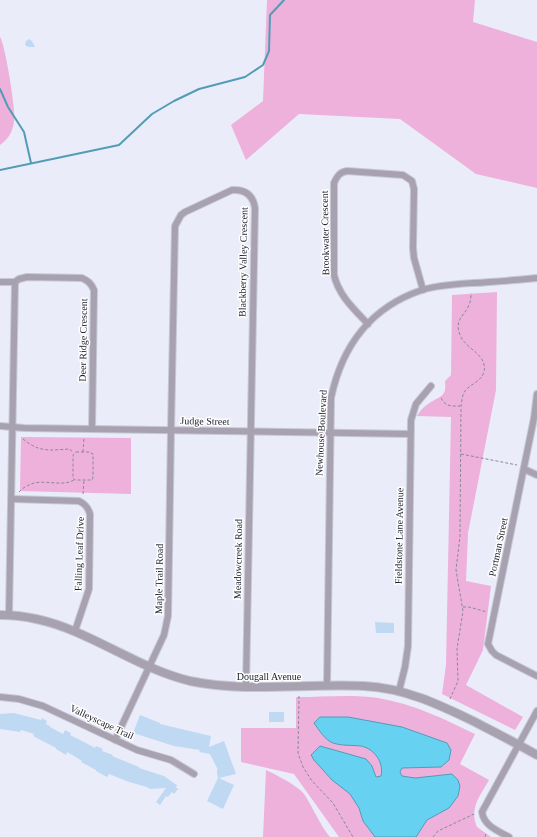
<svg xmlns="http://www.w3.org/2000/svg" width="537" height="837" font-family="Georgia,serif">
  <rect width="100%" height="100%" fill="#eaecfa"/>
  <g fill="#edb1db">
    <path d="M 267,0 L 475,0 L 473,22 L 537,42 L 537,188 L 476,174 L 400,119 L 299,114 L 246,160 L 231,125 L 263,101 Z"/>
    <path d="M 0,37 C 5,44 16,111 14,122 C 12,133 9,138 0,145 Z"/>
    <path d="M 497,292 L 496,390 L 468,533 L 466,581 L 491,586 L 483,650 L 466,685 L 523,717 L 515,730 L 442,694 L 446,665 L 451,417 L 417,416 C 420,411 423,407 428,404 C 439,396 447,398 445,381 L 451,375 L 452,295 Z"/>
    <path d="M 21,437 L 131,438 L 131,494 L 20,491 Z"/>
    <path d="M 296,697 C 323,697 352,694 378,698 C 414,704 444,719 475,734 L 460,764 L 489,780 C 480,796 469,808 477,827 L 491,837 L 339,837 L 294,774 L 241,762 L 241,728 L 296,728 Z"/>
    <path d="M 266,770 C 276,775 297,785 304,794 C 313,807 319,824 330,837 L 263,837 Z"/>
  </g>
  <path fill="#67d1f1" stroke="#529cb6" d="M 320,717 L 348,717 L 402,727 L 447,743 L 451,750 L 449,760 L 441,767 L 402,768 L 400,772 L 402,776 L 415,778 L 452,774 L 458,780 L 460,786 L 458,796 L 449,808 L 427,820 L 416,837 L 375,837 L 363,821 L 359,808 L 350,794 L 332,780 L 314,760 L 311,755 L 320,746 L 366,759 L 372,766 L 376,777 L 381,776 C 384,763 375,749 361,746 C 352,745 342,746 333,743 C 325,740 319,730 314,723 Z"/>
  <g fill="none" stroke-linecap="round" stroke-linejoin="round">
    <g stroke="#529cb6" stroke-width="2">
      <path d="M 0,89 L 8,107 L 24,132 L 31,163"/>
      <path d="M 0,170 L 119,145 L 152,114 L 174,101 L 199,89 L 245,77 L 263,65 L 269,51 L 270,15 L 284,0"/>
    </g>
  </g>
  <g fill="#c0d9f3">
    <path d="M 29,39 L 32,41 L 35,47 L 28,47 L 25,45 L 26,41 Z"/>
    <path d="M 375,622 L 394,623 L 394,633 L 376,633 Z"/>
    <rect x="269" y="712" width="15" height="10"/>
    <path d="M 14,713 L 41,720 L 42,718 L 47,721 L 46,724 L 50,726 L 50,727 L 63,734 L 65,730 L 71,733 L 70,735 L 84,742 L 95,748 L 96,746 L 103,749 L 102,751 L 113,755 L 112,756 L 139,767 L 139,768 L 164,776 L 178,786 L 175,786 L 178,789 L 174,794 L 172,792 L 168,797 L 166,796 L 160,805 L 156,802 L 166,788 L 150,789 L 147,787 L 129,782 L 109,774 L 107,777 L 96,771 L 96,770 L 81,762 L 82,761 L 74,756 L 67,752 L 66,755 L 56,749 L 56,748 L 33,736 L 34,734 L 21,730 L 20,732 L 0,729 L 0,714 Z"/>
    <path d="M 140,715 L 160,723 L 160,724 L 211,736 L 209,747 L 224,741 L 236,774 L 219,778 L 234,785 L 223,809 L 207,801 L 218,778 L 217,773 L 217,770 L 218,770 L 210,754 L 199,752 L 200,750 L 174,746 L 133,733 Z"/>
  </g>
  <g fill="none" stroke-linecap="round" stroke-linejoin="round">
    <g stroke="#c6c8d5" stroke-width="8">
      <g id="minor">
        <path d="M 0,282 L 15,282"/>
        <path d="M 15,282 L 19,279 L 27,277 L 82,278 C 88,281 91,283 94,290 L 92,429"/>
        <path d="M 368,324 C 354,309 339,296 334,275 L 334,183 C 337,176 340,172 347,171 L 403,175 L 412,181 L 414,189 L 413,248 L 414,258 L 423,290"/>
        <path d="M 537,394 L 534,418 L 488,644 L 492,651 L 496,655 L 537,676"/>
        <path d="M 0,426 L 24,428 L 410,434"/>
        <path d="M 524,469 L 537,475"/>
        <path d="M 12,499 L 79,501 C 85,504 88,507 90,514 L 89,589 L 75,631"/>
        <path d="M 9,615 L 15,282"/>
        <path d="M 327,686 L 331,398 C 342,346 371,307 422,290 C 438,285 457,284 473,283 C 495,282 516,280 537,278"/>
        <path d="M 399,691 L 405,667 L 408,646 L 411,420 L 416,404 L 431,386"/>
        <path d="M 0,697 L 19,699 L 43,706 L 137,750 L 171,760 L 194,774"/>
        <path d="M 115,740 L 164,635 L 168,616 L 171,430 L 175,226 L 181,215 L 185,212 L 232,190 C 245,189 253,195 255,208 L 246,686"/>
        <path d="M 509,837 C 498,831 484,826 482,812 L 537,711"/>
      </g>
    </g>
    <g stroke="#c6c8d5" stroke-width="10">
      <path id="tertiary" d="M 0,615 C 26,615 53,622 76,632 C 114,648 149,671 190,681 C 247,693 307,683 364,686 C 404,688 438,704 473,721 C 494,732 516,743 537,755"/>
    </g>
    <g stroke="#888a97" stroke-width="1" stroke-dasharray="3 2" stroke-linecap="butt">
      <path d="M 441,398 C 446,407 451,406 460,406"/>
      <path d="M 23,439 C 40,453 50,450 70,449 L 73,453"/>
      <path d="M 76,452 L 89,452 L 93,454 L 93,477 L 92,480 L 75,480 L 73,478 L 73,455 Z"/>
      <path d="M 83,452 L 84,437"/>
      <path d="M 461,454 L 517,465"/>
      <path d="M 19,492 C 21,490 24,487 27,486 C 41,477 60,488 74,480"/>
      <path d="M 83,494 L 84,480"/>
      <path d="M 463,607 L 469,607 L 487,612"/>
      <path d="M 299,696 L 298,753 L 303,767 L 312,781 L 333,803 L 353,837"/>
      <path d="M 450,699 L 458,681 L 457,649 L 463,611 L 456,570 L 460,536 L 461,406 C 462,401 462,395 465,391 C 470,384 481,382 484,372 C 488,354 465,349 460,335 C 454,319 464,317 469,305 C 471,301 471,296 471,293"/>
      <path d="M 433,837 L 438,831 L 474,814"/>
      <path d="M 485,837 L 486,833"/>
    </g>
    <use href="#minor" stroke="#a8a1af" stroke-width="6"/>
    <use href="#tertiary" stroke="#a8a1af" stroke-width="8"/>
  </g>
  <g text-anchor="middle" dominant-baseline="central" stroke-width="3" stroke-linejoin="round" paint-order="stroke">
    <g font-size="10" fill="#20222e" stroke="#fff">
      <text transform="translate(325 233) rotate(-91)">Brookwater Crescent</text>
      <text transform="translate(243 262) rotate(-89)">Blackberry Valley Crescent</text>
      <text transform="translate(83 340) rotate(-89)">Deer Ridge Crescent</text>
      <text transform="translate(205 421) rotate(1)">Judge Street</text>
      <text transform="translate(321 433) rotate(-87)">Newhouse Boulevard</text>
      <text transform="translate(399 536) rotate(-89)">Fieldstone Lane Avenue</text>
      <text transform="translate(498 547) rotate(-78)">Portman Street</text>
      <text transform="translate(79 554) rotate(-88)">Falling Leaf Drive</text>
      <text transform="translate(238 559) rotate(-89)">Meadowcreek Road</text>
      <text transform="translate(159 579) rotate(-89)">Maple Trail Road</text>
      <text x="269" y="676">Dougall Avenue</text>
      <text transform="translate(102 722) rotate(25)">Valleyscape Trail</text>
    </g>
  </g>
</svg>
